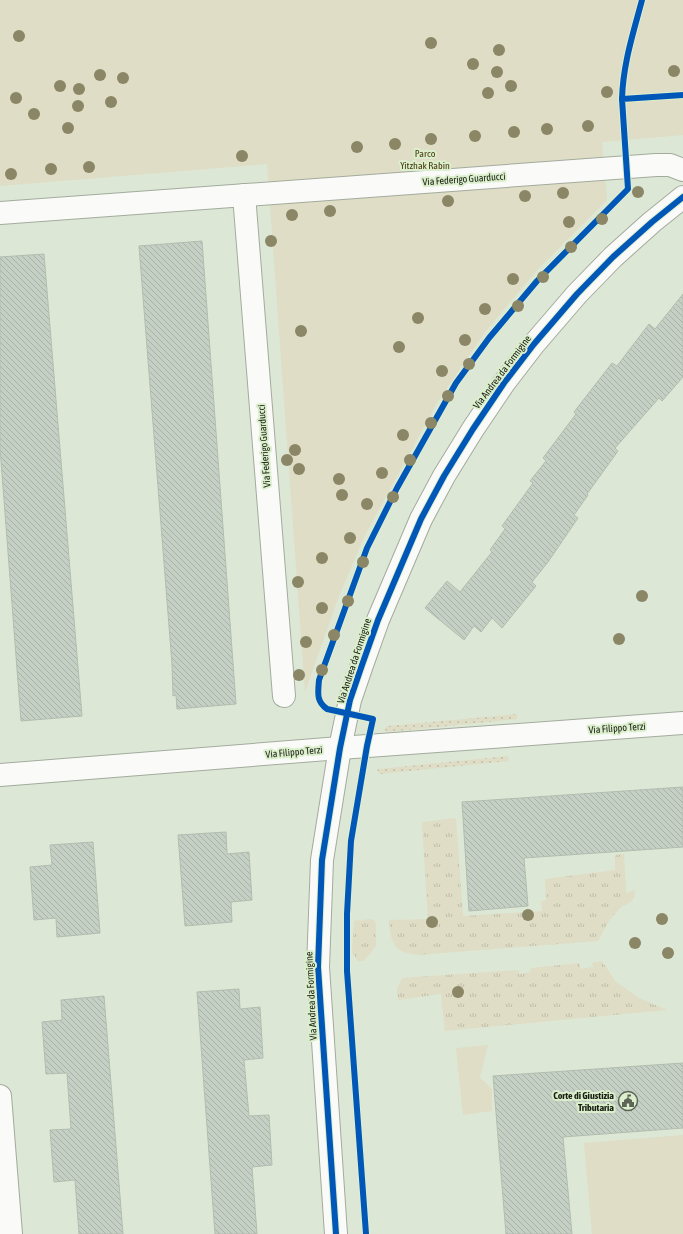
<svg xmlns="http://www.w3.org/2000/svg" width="683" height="1234" font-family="'Asap Condensed',sans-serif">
  <defs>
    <pattern id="grass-tufts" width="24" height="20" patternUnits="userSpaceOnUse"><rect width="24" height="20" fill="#dfddc5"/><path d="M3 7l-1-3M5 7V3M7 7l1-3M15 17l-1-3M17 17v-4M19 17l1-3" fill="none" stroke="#bfbda8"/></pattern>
    <pattern id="garden-dots" width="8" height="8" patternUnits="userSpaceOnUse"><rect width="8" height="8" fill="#dfddc5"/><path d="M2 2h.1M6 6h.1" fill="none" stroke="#bfbda8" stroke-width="1.8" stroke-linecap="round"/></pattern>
    <pattern id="building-back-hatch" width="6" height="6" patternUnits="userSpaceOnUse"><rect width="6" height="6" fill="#c5d0c4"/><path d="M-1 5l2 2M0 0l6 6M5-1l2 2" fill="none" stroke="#a9b2a8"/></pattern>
  </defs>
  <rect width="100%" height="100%" fill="#dde7d5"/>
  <g fill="url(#grass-tufts)">
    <path d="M 456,818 L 463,916 L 542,911 L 541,901 L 546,900 L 545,879 L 615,870 L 615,855 L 624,854 L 626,893 L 635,890 L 634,898 L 630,902 L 621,907 L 609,921 L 598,941 L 418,955 C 393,952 391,943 389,920 L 428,919 L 422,822 Z"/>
    <path d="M 370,919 L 374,920 L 376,925 L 376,946 L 364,961 L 358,961 L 352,952 L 354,921 Z"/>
    <path d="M 602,961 L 616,982 L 639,998 L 667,1010 L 445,1031 L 441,994 L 398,1000 L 397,989 L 402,978 L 518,970 L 520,974 L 530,972 L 531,968 L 580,963 L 580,969 L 593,967 L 592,963 Z"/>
  </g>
  <g fill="#dfddc5">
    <path d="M 0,0 L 683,0 L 683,135 L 602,142 L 607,200 L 539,268 L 485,332 L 437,403 L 365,535 L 339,596 L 305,692 L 267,164 L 0,186 Z"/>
    <path d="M 488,1045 L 480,1078 L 492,1089 L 492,1111 L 463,1115 L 456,1048 Z"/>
    <path d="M 683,1135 L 683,1234 L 592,1234 L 584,1143 Z"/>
  </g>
  <g fill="url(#garden-dots)">
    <path d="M 517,714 L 517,719 L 388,732 L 385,730 L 385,728 L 388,726 Z"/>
    <path d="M 508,756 L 509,761 L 380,774 L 377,770 L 379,769 Z"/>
  </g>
  <g fill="url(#building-back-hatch)" stroke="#b2bdb0">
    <path d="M 202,241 L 236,704 L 177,709 L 176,695 L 173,696 L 172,664 L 139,246 Z"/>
    <path d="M 44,254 L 82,716 L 21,721 L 0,448 L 0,257 Z"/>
    <path d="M 683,294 L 683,377 L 662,401 L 659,398 L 615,448 L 618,451 L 587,494 L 588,495 L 574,515 L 578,518 L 548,562 L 532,582 L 536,586 L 502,628 L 492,618 L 481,632 L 474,626 L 464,640 L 425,608 L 447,581 L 460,592 L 492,552 L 490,550 L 505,529 L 502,526 L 533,483 L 530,481 L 546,461 L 543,458 L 576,414 L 574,412 L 612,363 L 617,366 L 649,324 L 655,329 Z"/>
    <path d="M 683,787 L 683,847 L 524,858 L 528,906 L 469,911 L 462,802 Z"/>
    <path d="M 226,832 L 227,854 L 249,852 L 252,900 L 231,902 L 232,922 L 185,926 L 178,835 Z"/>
    <path d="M 93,842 L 100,933 L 57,937 L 56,918 L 34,920 L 30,867 L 52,865 L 50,845 Z"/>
    <path d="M 239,989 L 240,1009 L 260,1007 L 263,1058 L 244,1060 L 249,1116 L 269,1115 L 272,1165 L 252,1167 L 257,1234 L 215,1234 L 197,992 Z"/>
    <path d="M 104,996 L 123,1234 L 79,1234 L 75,1180 L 54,1182 L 50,1130 L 71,1129 L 67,1073 L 46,1074 L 42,1022 L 62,1020 L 61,1000 Z"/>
    <path d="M 683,1063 L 683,1128 L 563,1137 L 572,1234 L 506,1234 L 493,1076 Z"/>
  </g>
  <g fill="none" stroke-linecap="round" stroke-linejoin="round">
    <g stroke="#a3ab9d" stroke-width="24">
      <g id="street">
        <path d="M 244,195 L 284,696"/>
        <path d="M 0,213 L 656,165 L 670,165 L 683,170"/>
        <path d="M 0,775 L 340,748 L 683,723"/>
        <path d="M 0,1096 L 11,1234"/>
        <path d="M 336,1234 L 318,967 L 322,860 L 340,748 L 350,700 L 362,665 L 378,620 L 421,519 L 444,476 L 473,429 L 504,383 L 534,344 L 577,294 L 613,257 L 652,222 L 683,197"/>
      </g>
    </g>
    <use href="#street" stroke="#fafbf9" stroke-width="22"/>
    <g stroke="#dcefcd" stroke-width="8">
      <g id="cycleway">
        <path d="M 622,99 C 623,64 633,34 642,0"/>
        <path d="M 336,1234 L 318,967 L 322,860 L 340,748 L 350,700 L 362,665 L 378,620 L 421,519 L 444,476 L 473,429 L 504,383 L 534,344 L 577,294 L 613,257 L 652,222 L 683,197"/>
        <path d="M 366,1234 L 347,971 L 347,914 L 351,841 L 367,746 L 373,719 L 327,709 C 316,701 318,693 319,680 L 367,548 L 397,488 L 456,383 L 489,338 L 537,281 L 628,189 L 622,99 L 683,95"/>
      </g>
    </g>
    <use href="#cycleway" stroke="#0057b8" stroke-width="6"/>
  </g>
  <g fill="#8a8666">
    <circle cx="19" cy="36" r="6"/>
    <circle cx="431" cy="43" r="6"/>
    <circle cx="499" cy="50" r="6"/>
    <circle cx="473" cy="64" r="6"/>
    <circle cx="674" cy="71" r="6"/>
    <circle cx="497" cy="72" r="6"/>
    <circle cx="100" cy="75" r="6"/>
    <circle cx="123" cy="78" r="6"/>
    <circle cx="60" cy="86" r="6"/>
    <circle cx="511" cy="86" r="6"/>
    <circle cx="79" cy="89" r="6"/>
    <circle cx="607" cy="92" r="6"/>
    <circle cx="488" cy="93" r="6"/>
    <circle cx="16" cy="98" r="6"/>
    <circle cx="111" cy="102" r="6"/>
    <circle cx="78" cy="106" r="6"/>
    <circle cx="34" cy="114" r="6"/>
    <circle cx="588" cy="126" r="6"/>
    <circle cx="68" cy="128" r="6"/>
    <circle cx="547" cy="129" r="6"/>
    <circle cx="514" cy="132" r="6"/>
    <circle cx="475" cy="136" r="6"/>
    <circle cx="431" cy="139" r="6"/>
    <circle cx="395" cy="144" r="6"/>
    <circle cx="357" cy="147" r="6"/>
    <circle cx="242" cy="156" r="6"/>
    <circle cx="89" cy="167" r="6"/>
    <circle cx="51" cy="169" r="6"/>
    <circle cx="11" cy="174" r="6"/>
    <circle cx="638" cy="192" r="6"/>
    <circle cx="563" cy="193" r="6"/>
    <circle cx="525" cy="196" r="6"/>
    <circle cx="448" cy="201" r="6"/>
    <circle cx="330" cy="211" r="6"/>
    <circle cx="292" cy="215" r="6"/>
    <circle cx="602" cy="219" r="6"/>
    <circle cx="569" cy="222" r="6"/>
    <circle cx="271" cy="241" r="6"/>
    <circle cx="571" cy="247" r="6"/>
    <circle cx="543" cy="277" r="6"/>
    <circle cx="513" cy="279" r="6"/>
    <circle cx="518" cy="306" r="6"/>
    <circle cx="485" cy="309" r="6"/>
    <circle cx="418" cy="318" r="6"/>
    <circle cx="301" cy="331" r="6"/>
    <circle cx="465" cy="340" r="6"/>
    <circle cx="399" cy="347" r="6"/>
    <circle cx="469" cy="364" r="6"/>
    <circle cx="442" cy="371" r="6"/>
    <circle cx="448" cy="396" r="6"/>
    <circle cx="431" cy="423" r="6"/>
    <circle cx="403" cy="435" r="6"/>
    <circle cx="295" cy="450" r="6"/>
    <circle cx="287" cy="460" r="6"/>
    <circle cx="410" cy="460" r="6"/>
    <circle cx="299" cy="469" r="6"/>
    <circle cx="382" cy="473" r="6"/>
    <circle cx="339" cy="479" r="6"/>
    <circle cx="342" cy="495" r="6"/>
    <circle cx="393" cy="497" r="6"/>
    <circle cx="367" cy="504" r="6"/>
    <circle cx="350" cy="538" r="6"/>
    <circle cx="322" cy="558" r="6"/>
    <circle cx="363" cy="562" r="6"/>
    <circle cx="298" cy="582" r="6"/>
    <circle cx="642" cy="596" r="6"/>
    <circle cx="348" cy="601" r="6"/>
    <circle cx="322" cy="608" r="6"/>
    <circle cx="334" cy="635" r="6"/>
    <circle cx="619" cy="639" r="6"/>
    <circle cx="306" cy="642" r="6"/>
    <circle cx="322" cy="670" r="6"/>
    <circle cx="299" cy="675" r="6"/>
    <circle cx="528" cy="915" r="6"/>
    <circle cx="662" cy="919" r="6"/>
    <circle cx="432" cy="922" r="6"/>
    <circle cx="635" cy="943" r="6"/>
    <circle cx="668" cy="953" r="6"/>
    <circle cx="458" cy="992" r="6"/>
  </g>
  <defs>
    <g id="civic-ring" transform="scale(1)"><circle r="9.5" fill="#dcefcd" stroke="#5e6557" stroke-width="1.5"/><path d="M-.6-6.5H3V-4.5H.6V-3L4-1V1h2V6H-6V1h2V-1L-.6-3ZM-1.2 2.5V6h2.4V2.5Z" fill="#5e6557"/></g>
  </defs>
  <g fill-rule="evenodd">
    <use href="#civic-ring" x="628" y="1101"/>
  </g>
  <g text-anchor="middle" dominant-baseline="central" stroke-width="4" stroke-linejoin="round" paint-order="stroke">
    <g font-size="10" fill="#46360c" stroke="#dcefcd">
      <text x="425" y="153">Parco<tspan x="425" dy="12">Yitzhak Rabin</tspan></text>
    </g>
    <g font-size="10" fill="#191f13" stroke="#dcefcd">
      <text transform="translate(464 179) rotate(-4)">Via Federigo Guarducci</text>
      <text transform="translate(502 372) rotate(-53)">Via Andrea da Formigine</text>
      <text transform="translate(264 446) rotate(-94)">Via Federigo Guarducci</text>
      <text transform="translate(354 661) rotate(-72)">Via Andrea da Formigine</text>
      <text transform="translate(617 728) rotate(-4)">Via Filippo Terzi</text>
      <text transform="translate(294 752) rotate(-5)">Via Filippo Terzi</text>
      <text transform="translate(311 996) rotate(-93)">Via Andrea da Formigine</text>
    </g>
    <g font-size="10" font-weight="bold" fill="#191f13" stroke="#dcefcd" text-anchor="end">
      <text x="614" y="1095">Corte di Giustizia<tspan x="614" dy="12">Tributaria</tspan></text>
    </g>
  </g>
</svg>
